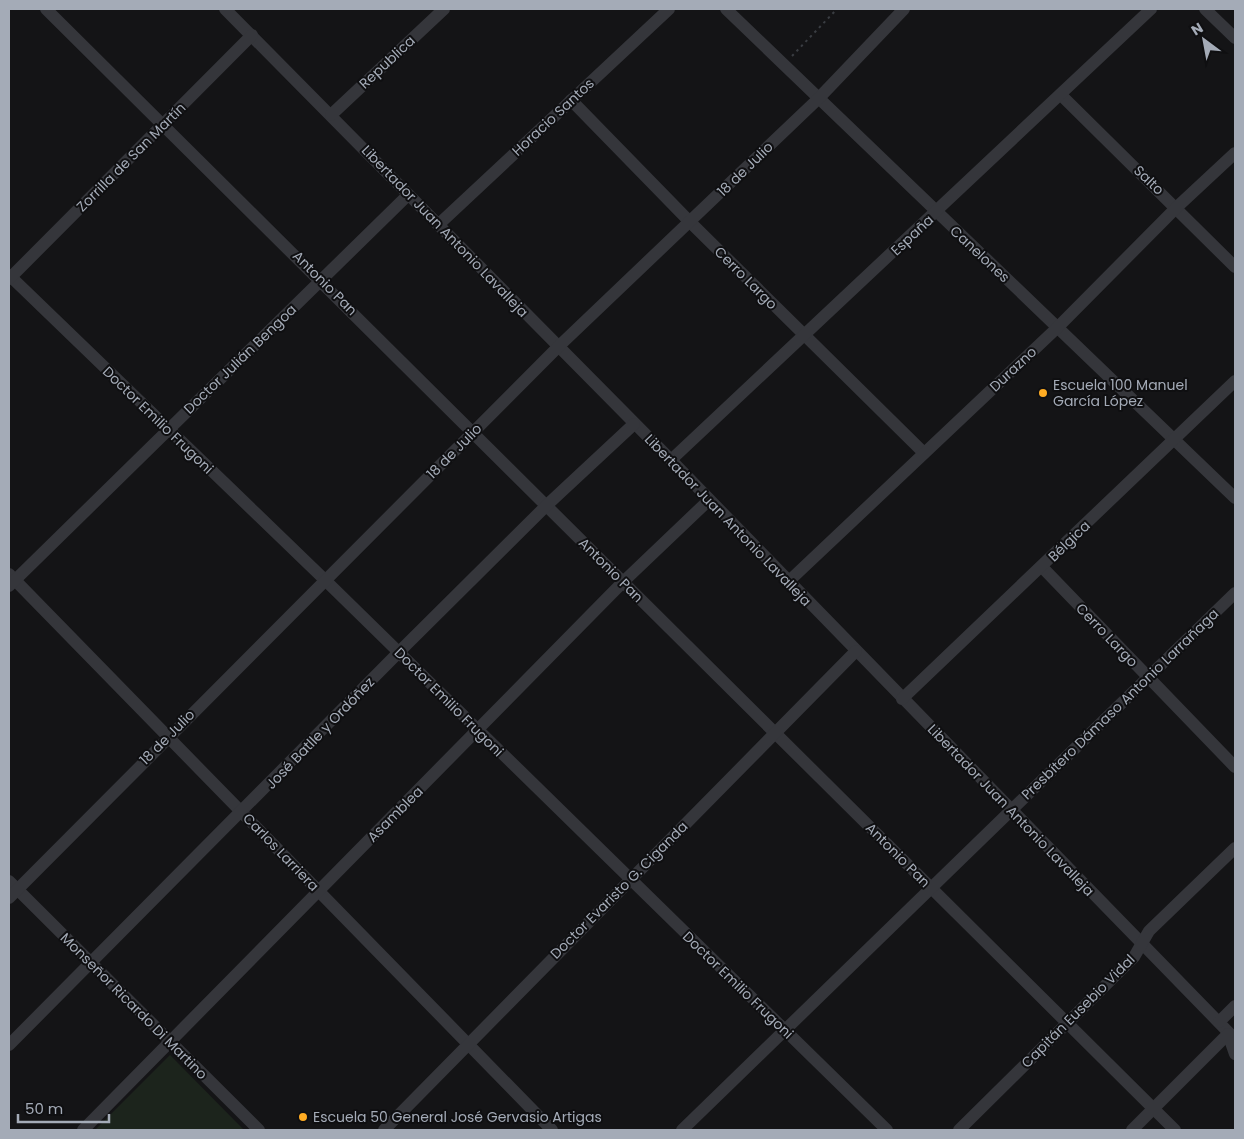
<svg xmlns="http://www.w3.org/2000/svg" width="1244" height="1139" font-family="Poppins,sans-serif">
  <rect width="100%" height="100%" fill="#141416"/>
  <path fill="#1c241c" d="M 170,1055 L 244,1130 L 95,1130 Z"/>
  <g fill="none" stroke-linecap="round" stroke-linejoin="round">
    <path stroke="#3a3d42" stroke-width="2" stroke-dasharray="2.5 4" stroke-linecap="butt" d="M 792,56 L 837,9"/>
    <g stroke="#35363b" stroke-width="12">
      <path d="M 46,9 L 1175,1130"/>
      <path d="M 225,9 L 671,460 L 1235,1039"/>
      <path d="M 726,9 L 1235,498"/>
      <path d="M 1205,9 L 1235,38"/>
      <path d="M 1061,95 L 1235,267"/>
      <path d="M 571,100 L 690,222 L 924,453"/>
      <path d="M 331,115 L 444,9"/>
      <path d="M 438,225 L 669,9"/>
      <path d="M 9,275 L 325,580 L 887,1130"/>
      <path d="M 9,279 L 252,35"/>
      <path d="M 671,460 L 1151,9"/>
      <path d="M 1042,567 L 1235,767"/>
      <path d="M 9,574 L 552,1130"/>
      <path d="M 788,582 L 1058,327 L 1177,207 L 1235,153"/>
      <path d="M 9,586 L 408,195"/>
      <path d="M 902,699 L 1235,381"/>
      <path d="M 9,881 L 259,1130"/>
      <path d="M 9,898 L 558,347 L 818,99 L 904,9"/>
      <path d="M 1219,1022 L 1235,1006"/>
      <path d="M 1228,1034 L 1235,1054"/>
      <path d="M 9,1045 L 399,652 L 546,506 L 634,424"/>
      <path d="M 83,1130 L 623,582 L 709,500"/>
      <path d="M 384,1130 L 856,651"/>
      <path d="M 682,1130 L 1235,593"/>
      <path d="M 959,1130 L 1134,957 L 1149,931 L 1235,848"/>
      <path d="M 1132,1130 L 1228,1034"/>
    </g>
  </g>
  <g fill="#ffac23" stroke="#0f0f11" stroke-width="2">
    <circle cx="1043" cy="393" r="5"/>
    <circle cx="303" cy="1117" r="5"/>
  </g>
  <g text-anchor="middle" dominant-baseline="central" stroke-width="4" stroke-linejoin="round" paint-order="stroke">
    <g font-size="14" fill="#a4abb7" stroke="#0f0f11">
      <text transform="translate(387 62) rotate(-43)">Republica</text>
      <text transform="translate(553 117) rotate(-43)">Horacio Santos</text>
      <text transform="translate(131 157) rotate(-45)">Zorrilla de San Martín</text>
      <text transform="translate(745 169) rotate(-44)">18 de Julio</text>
      <text transform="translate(1149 180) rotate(44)">Salto</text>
      <text transform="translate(445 231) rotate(46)">Libertador Juan Antonio Lavalleja</text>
      <text transform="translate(912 235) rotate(-43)">España</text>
      <text transform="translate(980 254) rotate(43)">Canelones</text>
      <text transform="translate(746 278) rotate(45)">Cerro Largo</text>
      <text transform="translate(325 283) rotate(45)">Antonio Pan</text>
      <text transform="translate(240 359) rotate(-44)">Doctor Julián Bengoa</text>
      <text transform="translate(1013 369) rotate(-43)">Durazno</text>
      <text transform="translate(158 420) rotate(44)">Doctor Emilio Frugoni</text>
      <text transform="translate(454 451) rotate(-45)">18 de Julio</text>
      <text transform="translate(728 520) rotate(46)">Libertador Juan Antonio Lavalleja</text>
      <text transform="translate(1069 541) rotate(-44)">Bélgica</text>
      <text transform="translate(611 570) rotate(45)">Antonio Pan</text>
      <text transform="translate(1107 635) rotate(46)">Cerro Largo</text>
      <text transform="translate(449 702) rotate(45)">Doctor Emilio Frugoni</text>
      <text transform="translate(1120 704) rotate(-44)">Presbítero Dámaso Antonio Larrañaga</text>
      <text transform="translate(320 733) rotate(-46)">José Batlle y Ordóñez</text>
      <text transform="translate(167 737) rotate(-45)">18 de Julio</text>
      <text transform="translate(1011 810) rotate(46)">Libertador Juan Antonio Lavalleja</text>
      <text transform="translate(395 814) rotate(-45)">Asamblea</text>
      <text transform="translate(281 852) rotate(46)">Carlos Larriera</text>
      <text transform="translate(898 855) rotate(45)">Antonio Pan</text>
      <text transform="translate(619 890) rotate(-45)">Doctor Evaristo G. Ciganda</text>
      <text transform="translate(738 985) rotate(44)">Doctor Emilio Frugoni</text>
      <text transform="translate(134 1006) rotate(45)">Monseñor Ricardo Di Martino</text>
      <text transform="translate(1078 1011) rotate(-45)">Capitán Eusebio Vidal</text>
    </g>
    <g font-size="14" fill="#a4abb7" stroke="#0f0f11" text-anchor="start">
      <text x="1053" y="385">Escuela 100 Manuel<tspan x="1053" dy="16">García López</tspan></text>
      <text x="313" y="1117">Escuela 50 General José Gervasio Artigas</text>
    </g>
  </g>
  <rect width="1244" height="1139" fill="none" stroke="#a4abb7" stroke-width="20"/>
  <g transform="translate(1204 40) rotate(328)" stroke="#0f0f11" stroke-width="4" paint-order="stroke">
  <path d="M0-4L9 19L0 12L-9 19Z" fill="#a4abb7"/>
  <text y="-8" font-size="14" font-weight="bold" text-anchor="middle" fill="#a4abb7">N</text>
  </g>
  <path d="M18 1114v8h91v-8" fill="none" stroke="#a4abb7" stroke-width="2.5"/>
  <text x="25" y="1114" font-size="15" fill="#a4abb7" stroke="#0f0f11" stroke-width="4" paint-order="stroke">50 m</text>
</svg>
